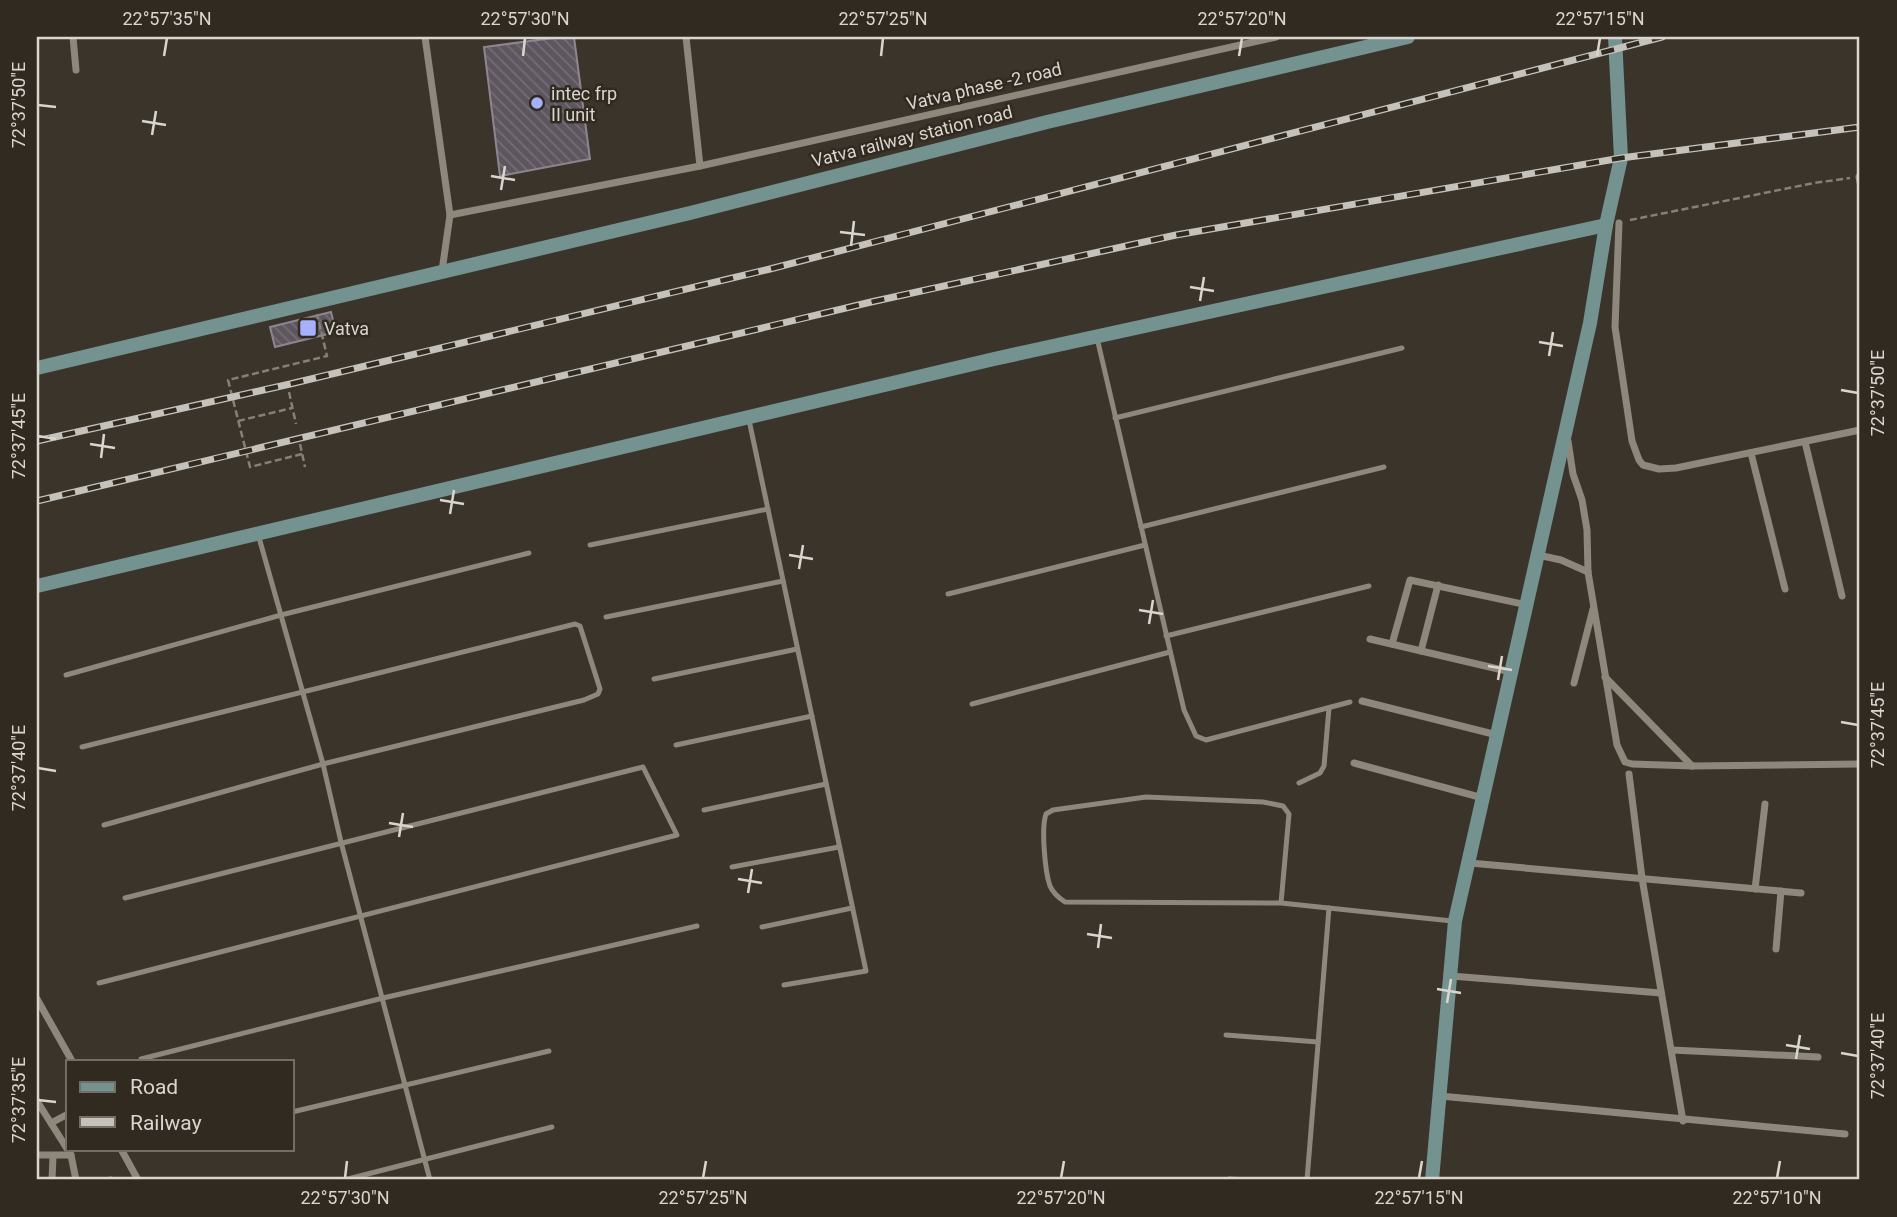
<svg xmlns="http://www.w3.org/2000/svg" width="1897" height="1217" font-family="Roboto,sans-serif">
  <defs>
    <pattern id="building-back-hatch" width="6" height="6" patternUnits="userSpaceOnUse" patternTransform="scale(1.75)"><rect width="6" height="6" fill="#5e565f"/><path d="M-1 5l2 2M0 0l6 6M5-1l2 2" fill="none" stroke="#746d75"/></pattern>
  </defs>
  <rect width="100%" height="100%" fill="#3b342b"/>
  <g fill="url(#building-back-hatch)" stroke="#8f858f" stroke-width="2">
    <path d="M 561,37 L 574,37 L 590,159 L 500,176 L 484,47 Z"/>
    <path d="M 331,312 L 336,332 L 275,347 L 270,327 Z"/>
  </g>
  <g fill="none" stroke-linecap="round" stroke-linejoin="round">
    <g stroke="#868078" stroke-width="2.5" stroke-dasharray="7 3.5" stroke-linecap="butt">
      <path d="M 1630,220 L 1814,183 L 1850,178"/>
      <path d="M 289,392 L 296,424"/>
      <path d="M 238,421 L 292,408"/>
      <path d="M 300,444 L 305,467"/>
      <path d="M 302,454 L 250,467 L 228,380 L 327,356 L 317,314"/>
    </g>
    <g stroke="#8e877c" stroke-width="5">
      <path d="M 1097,338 L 1184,710 L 1196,736 L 1206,740 L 1350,702"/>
      <path d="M 1115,418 L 1402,348"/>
      <path d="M 749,420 L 866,971 L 784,985"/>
      <path d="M 1141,527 L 1384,467"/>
      <path d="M 258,534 L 323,764 L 341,842 L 430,1180"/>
      <path d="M 590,545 L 768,509"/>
      <path d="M 948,594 L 1145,545"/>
      <path d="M 606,617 L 783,581"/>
      <path d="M 1166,636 L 1369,586"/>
      <path d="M 66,675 L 281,615 L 529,553"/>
      <path d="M 654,679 L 797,649"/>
      <path d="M 972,704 L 1170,652"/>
      <path d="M 676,745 L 812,716"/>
      <path d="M 82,747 L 575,624 L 580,626 L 600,689 L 598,694 L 584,700 L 323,764 L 104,825"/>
      <path d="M 1299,783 L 1320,773 L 1324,766 L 1329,708"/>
      <path d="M 704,810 L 826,784"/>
      <path d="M 732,867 L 839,847"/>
      <path d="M 1281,903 L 1289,814 L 1283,806 L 1263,802 L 1146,797 L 1053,810 L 1046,814 C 1041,828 1045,872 1050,886 C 1053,893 1059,898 1065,902 L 1281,903 L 1452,921"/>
      <path d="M 762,927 L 852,908"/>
      <path d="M 99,983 L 677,835 L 643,767 L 125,898"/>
      <path d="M 1226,1035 L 1318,1042"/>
      <path d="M 141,1059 L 383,998 L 697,926"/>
      <path d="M 292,1112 L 549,1051"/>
      <path d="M 1229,1179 L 1251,1180"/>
      <path d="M 344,1180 L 552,1127"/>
      <path d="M 1307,1180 L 1329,908"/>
    </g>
    <g stroke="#8e877c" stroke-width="7">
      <path d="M 73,37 L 76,70"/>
      <path d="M 425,37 L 450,215 L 442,271"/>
      <path d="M 686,37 L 700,166"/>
      <path d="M 1859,177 L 1860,182"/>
      <path d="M 450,215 L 700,166 L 1276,37"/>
      <path d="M 1619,223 L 1615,327 L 1632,441 L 1639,460 L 1643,465 L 1659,469 L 1676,468 L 1860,430"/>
      <path d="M 1568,441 L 1573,474 L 1582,500 L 1587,530 L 1588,572 L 1617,745 L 1625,762 L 1632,764 L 1693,766 L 1860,764"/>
      <path d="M 1805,442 L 1842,596"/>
      <path d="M 1751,453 L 1785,589"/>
      <path d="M 1538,555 L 1561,560 L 1588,572"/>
      <path d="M 1370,639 L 1511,672"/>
      <path d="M 1392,644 L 1410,580 L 1527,605"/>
      <path d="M 1421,651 L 1438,585"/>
      <path d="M 1605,677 L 1692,766"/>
      <path d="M 1574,683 L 1593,609"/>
      <path d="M 1362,701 L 1497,735"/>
      <path d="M 1354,763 L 1483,798"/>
      <path d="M 1629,774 L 1642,878 L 1683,1121"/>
      <path d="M 1470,863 L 1801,893"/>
      <path d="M 1755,889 L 1765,804"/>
      <path d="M 1776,949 L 1781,891"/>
      <path d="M 1451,976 L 1661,993"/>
      <path d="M 37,999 L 72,1061"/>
      <path d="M 1672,1050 L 1818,1057"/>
      <path d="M 1440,1096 L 1845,1134"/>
      <path d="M 37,1101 L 71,1155 L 76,1180"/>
      <path d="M 51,1123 L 68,1114"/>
      <path d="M 121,1149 L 138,1180"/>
      <path d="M 37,1155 L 71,1155"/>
      <path d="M 52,1180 L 53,1156"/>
      <path d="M 110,1180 L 111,1180"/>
    </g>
    <g stroke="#749390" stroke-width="14">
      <path d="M 37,368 L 690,213 L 1047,122 L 1408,37"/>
      <path d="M 37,586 L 994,359 L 1606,225"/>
      <path d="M 1432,1180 L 1455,921 L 1590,323 L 1606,225 L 1621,158 L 1615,37"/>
    </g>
    <g stroke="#c5c1bb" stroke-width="7">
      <g id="rail">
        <path d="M 37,441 L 290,384 L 770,269 L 1662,37"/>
        <path d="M 37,501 L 871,302 L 1176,235 L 1621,158 L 1860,127"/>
      </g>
    </g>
    <use href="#rail" stroke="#302a21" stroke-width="4.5" stroke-dasharray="13" stroke-linecap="butt"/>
  </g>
  <path fill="none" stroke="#d9d5cf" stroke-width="2.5" d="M 164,56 L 167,38M 523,56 L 525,38M 881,56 L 883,38M 1239,56 L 1242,38M 1597,56 L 1600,38M 38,105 L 56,107M 142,121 L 166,125M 152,135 L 156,111M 491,176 L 515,180M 501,190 L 505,166M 840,232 L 865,235M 851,246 L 854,221M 1190,287 L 1214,291M 1200,301 L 1204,277M 1539,342 L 1563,346M 1549,356 L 1553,332M 1841,390 L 1858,393M 38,436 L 56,439M 90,444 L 115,448M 101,458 L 104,434M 440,500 L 464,504M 450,514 L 454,490M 789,555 L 813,559M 799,569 L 803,545M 1139,610 L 1163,614M 1149,624 L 1153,600M 1488,666 L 1512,670M 1498,680 L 1502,656M 1841,722 L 1858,725M 38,768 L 56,771M 389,823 L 413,827M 399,837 L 403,813M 738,879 L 762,883M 748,893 L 752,869M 1087,934 L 1112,938M 1098,948 L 1101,924M 1437,989 L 1461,993M 1447,1003 L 1451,979M 1786,1045 L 1810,1049M 1841,1053 L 1858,1056M 1796,1059 L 1800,1035M 38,1100 L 56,1102M 345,1178 L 347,1161M 703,1178 L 706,1161M 1061,1178 L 1064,1161M 1419,1178 L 1422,1161M 1777,1178 L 1780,1161"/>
  <g fill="#a5b1fc" stroke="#302a21" stroke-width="2.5">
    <circle cx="537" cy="103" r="7"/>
    <rect x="299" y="319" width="18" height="18" rx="3.5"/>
  </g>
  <g text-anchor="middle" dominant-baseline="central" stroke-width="5" stroke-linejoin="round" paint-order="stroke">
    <g font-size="18" fill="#d9d5cf" stroke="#302a21">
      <text transform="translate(984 86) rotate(-13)">Vatva phase -2 road</text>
      <text transform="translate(912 136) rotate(-14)">Vatva railway station road</text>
    </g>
    <g font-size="18" fill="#d9d5cf" stroke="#302a21" text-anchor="start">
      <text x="551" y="93">intec frp<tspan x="551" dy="21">II unit</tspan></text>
      <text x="324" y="328">Vatva</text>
    </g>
  </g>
  <rect width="1897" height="1217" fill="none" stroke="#302a21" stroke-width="77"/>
  <rect x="66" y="1060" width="228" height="91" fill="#302a21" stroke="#746e67" stroke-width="2"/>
  <rect x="80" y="1082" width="35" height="10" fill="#749390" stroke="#746e67" stroke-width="2"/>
  <text x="130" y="1094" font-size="21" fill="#d9d5cf">Road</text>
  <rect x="80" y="1117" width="35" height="10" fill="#c5c1bb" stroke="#746e67" stroke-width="2"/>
  <text x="130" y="1130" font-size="21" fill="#d9d5cf">Railway</text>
  <rect x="38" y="38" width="1820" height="1140" fill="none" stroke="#d9d5cf" stroke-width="2.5"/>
  <g font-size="18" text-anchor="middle" fill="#d9d5cf">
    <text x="167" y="25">22°57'35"N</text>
    <text x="525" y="25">22°57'30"N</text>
    <text x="883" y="25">22°57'25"N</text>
    <text x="1242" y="25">22°57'20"N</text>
    <text x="1600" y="25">22°57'15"N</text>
    <text transform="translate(19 105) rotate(-90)" y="6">72°37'50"E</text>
    <text transform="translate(1878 393) rotate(-90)" y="6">72°37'50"E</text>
    <text transform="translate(19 436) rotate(-90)" y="6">72°37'45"E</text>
    <text transform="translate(1878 725) rotate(-90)" y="6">72°37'45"E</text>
    <text transform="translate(19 768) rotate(-90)" y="6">72°37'40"E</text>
    <text transform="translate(1878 1056) rotate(-90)" y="6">72°37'40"E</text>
    <text transform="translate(19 1100) rotate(-90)" y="6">72°37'35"E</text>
    <text x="345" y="1204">22°57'30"N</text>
    <text x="703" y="1204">22°57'25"N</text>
    <text x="1061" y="1204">22°57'20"N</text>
    <text x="1419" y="1204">22°57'15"N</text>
    <text x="1777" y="1204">22°57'10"N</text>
  </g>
</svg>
